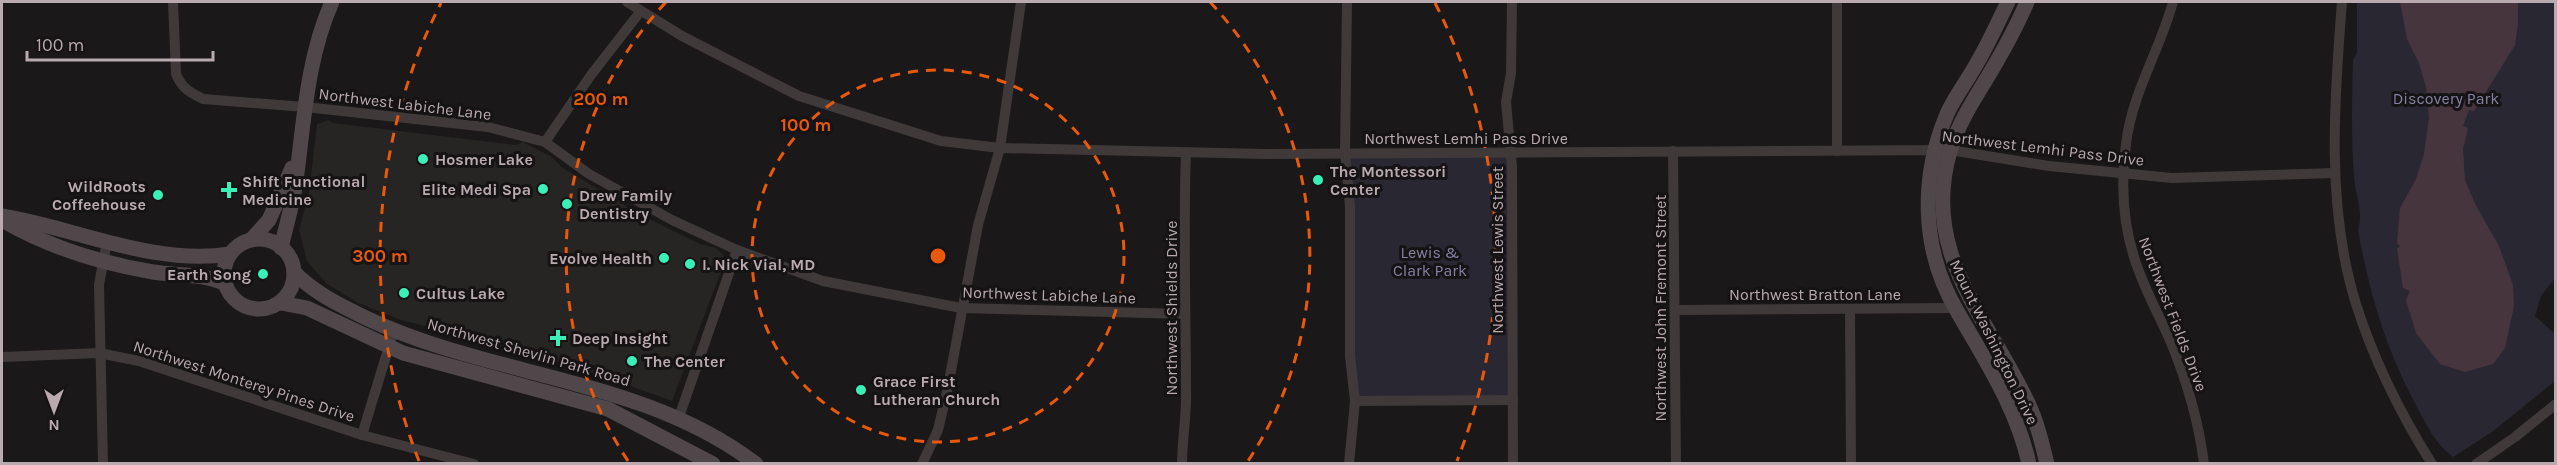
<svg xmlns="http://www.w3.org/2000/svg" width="2557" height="465" font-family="Karla,sans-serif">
  <rect width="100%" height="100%" fill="#1a1818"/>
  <path fill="#272424" d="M 329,120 L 333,123 L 516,145 L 523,142 L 550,156 L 563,168 L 641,215 L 700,244 L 716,248 L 724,256 L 723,266 L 672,401 L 600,375 L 529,353 L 401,320 L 358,303 L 326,283 L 307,261 L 299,230 L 309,192 L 317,124 Z"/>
  <g fill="#292832">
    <path d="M 2357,2 L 2555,2 L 2555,278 L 2541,296 L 2535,316 L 2555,334 L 2555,381 L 2492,432 L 2453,457 C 2435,444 2426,424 2416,405 C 2386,350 2369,292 2358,230 C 2364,211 2355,195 2354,176 C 2351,137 2352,98 2353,60 L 2357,53 Z"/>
    <path d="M 1345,153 L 1511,153 L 1513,400 L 1355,401 Z"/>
  </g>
  <path fill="#47353e" d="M 2400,2 L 2518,2 L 2518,24 L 2515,45 L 2474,111 L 2469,110 L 2463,126 L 2468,128 L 2463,149 L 2465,180 L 2475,204 L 2499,246 L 2513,285 L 2514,306 L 2505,348 L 2493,364 L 2465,372 L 2440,364 L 2416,333 L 2406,300 L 2410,291 L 2403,288 L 2397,249 L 2400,246 L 2397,243 L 2400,208 L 2416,179 L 2424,154 L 2429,118 L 2426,87 L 2419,63 L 2407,39 Z"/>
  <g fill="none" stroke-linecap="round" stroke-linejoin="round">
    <g stroke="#3f393a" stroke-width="10">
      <path d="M 173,2 L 176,74 C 182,88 189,92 203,99 L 305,107 L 488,127 L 545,142 L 589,174 L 672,220 L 737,250 L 823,281 L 961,308 L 1184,314"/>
      <path d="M 627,2 L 682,36 L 799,96 L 941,141 L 1000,148 L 1266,154 L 1950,150 L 2049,166 L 2172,178 L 2335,173"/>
      <path d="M 1347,2 L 1345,153 L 1350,206 L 1350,356 L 1355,401 L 1349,464"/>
      <path d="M 1512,2 L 1511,73 L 1506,102 L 1512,167 L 1513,464"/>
      <path d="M 2173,2 C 2160,50 2132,93 2126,144 C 2120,189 2123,232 2140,274 C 2149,298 2162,321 2172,345 C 2187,382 2199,423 2204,464"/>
      <path d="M 2342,2 C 2334,101 2326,208 2356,304 C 2374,361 2400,413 2432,464"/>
      <path d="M 545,142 L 591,75 L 640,12"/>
      <path d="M 1673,151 L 1676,464"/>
      <path d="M 1837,151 L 1837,2"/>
      <path d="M 1850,309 L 1851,464"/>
      <path d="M 1675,310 L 1955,308"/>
      <path d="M 2,357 L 99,353 L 139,361 L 362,435 L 474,464"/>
      <path d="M 1355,401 L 1513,400"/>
      <path d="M 679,417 L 737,250"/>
      <path d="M 362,435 L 394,330"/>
      <path d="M 103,464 L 99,285 L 107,241"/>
      <path d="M 922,464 L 938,430 L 948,387 L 978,225 L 1000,148 L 1021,2"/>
      <path d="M 1182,464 C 1182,439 1187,415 1186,391 C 1186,312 1183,232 1186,153"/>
      <path d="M 2476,464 L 2515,437 L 2556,404"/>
    </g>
    <g stroke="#4f4749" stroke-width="15">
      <path d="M 2008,2 C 1998,22 1989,43 1977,63 C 1968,80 1955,96 1947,114 C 1920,178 1921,250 1957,311 C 1985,360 2017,408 2029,464"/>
      <path d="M 2027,2 C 2016,28 2002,53 1987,78 C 1973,101 1958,124 1950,151 C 1920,254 1988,317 2028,403 C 2037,422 2042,443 2047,464"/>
      <path d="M 2,216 C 76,228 153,266 230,254"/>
      <path d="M 2,220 C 48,247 100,263 153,272 C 178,276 203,273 226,284"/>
      <circle cx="259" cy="274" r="35"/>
      <path d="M 251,240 L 269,220 L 292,168"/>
      <path d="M 281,248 C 286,226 293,203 296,181 C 304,121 307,58 332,2"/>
      <path d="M 294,272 C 314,293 340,305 366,318 C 492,378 642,377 756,464"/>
      <path d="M 281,303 L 307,308 L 403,353 L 608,409 L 713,464"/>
    </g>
  </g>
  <g fill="none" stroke="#e8590c" stroke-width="3" stroke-dasharray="10 8">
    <circle cx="938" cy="256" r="186"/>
    <path d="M628 461A372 372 0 0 1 666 2M1210 2A372 372 0 0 1 1248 461"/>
    <path d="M419 461A558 558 0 0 1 441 3M1435 3A558 558 0 0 1 1457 461"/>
  </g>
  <g fill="#3af0b7" stroke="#151313" stroke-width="2">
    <circle cx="423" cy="159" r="6"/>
    <circle cx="1318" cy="180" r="6"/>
    <circle cx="543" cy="189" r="6"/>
    <path d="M226 181h6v6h6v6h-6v6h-6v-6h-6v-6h6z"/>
    <circle cx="158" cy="195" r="6"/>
    <circle cx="567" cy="204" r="6"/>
    <circle cx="664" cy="258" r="6"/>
    <circle cx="690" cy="264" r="6"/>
    <circle cx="263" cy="274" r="6"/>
    <circle cx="404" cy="293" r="6"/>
    <path d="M555 329h6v6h6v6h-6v6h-6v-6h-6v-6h6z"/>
    <circle cx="632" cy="361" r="6"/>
    <circle cx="861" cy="390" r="6"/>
  </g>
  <g text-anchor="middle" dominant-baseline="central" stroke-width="6" stroke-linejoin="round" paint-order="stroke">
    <g font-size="16" fill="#8582a4" stroke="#151313">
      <text x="2446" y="98">Discovery Park</text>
      <text x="1430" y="252">Lewis &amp;<tspan x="1430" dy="18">Clark Park</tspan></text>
    </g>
    <g font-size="16" fill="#b9aaaf" stroke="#151313">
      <text transform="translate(405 104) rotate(7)">Northwest Labiche Lane</text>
      <text x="1466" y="138">Northwest Lemhi Pass Drive</text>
      <text transform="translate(2043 148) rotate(7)">Northwest Lemhi Pass Drive</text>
      <text transform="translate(1497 250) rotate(-90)">Northwest Lewis Street</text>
      <text x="1815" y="294">Northwest Bratton Lane</text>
      <text transform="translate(1049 295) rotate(2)">Northwest Labiche Lane</text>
      <text transform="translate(1171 308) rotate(-90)">Northwest Shields Drive</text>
      <text transform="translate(1660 308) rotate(-90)">Northwest John Fremont Street</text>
      <text transform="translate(2173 314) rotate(69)">Northwest Fields Drive</text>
      <text transform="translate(1994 342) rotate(64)">Mount Washington Drive</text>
      <text transform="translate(529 352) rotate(16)">Northwest Shevlin Park Road</text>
      <text transform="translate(244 381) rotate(18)">Northwest Monterey Pines Drive</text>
    </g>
    <g font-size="16" font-weight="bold" fill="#b9aaaf" stroke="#151313" text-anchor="start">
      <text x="435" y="159">Hosmer Lake</text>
      <text x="1330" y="171">The Montessori<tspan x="1330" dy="18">Center</tspan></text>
      <text x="242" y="181">Shift Functional<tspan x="242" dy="18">Medicine</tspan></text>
      <text x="146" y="186" text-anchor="end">WildRoots<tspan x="146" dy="18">Coffeehouse</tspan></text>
      <text x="531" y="189" text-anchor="end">Elite Medi Spa</text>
      <text x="579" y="195">Drew Family<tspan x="579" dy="18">Dentistry</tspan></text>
      <text x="652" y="258" text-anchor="end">Evolve Health</text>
      <text x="702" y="264">I. Nick Vial, MD</text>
      <text x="251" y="274" text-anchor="end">Earth Song</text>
      <text x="416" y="293">Cultus Lake</text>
      <text x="572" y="338">Deep Insight</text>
      <text x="644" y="361">The Center</text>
      <text x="873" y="381">Grace First<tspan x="873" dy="18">Lutheran Church</tspan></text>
    </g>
  </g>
  <circle cx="938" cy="256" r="9" fill="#e8590c" stroke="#151313" stroke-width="3"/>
  <g font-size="18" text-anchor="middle" font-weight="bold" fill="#e8590c" stroke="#151313" stroke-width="6" stroke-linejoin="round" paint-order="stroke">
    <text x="601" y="105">200 m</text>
    <text x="806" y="131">100 m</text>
    <text x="380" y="262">300 m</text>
  </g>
  <rect width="2557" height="465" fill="none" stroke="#b9aaaf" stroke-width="6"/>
  <g transform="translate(54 411) rotate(180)" stroke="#151313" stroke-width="4.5" paint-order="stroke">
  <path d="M0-4.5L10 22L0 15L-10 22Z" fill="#b9aaaf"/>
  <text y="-9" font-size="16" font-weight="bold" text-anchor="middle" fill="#b9aaaf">N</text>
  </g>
  <path d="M27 51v9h186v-9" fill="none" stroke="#b9aaaf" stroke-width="3"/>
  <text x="36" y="51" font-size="18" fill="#b9aaaf" stroke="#151313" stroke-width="4.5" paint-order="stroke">100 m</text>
</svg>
